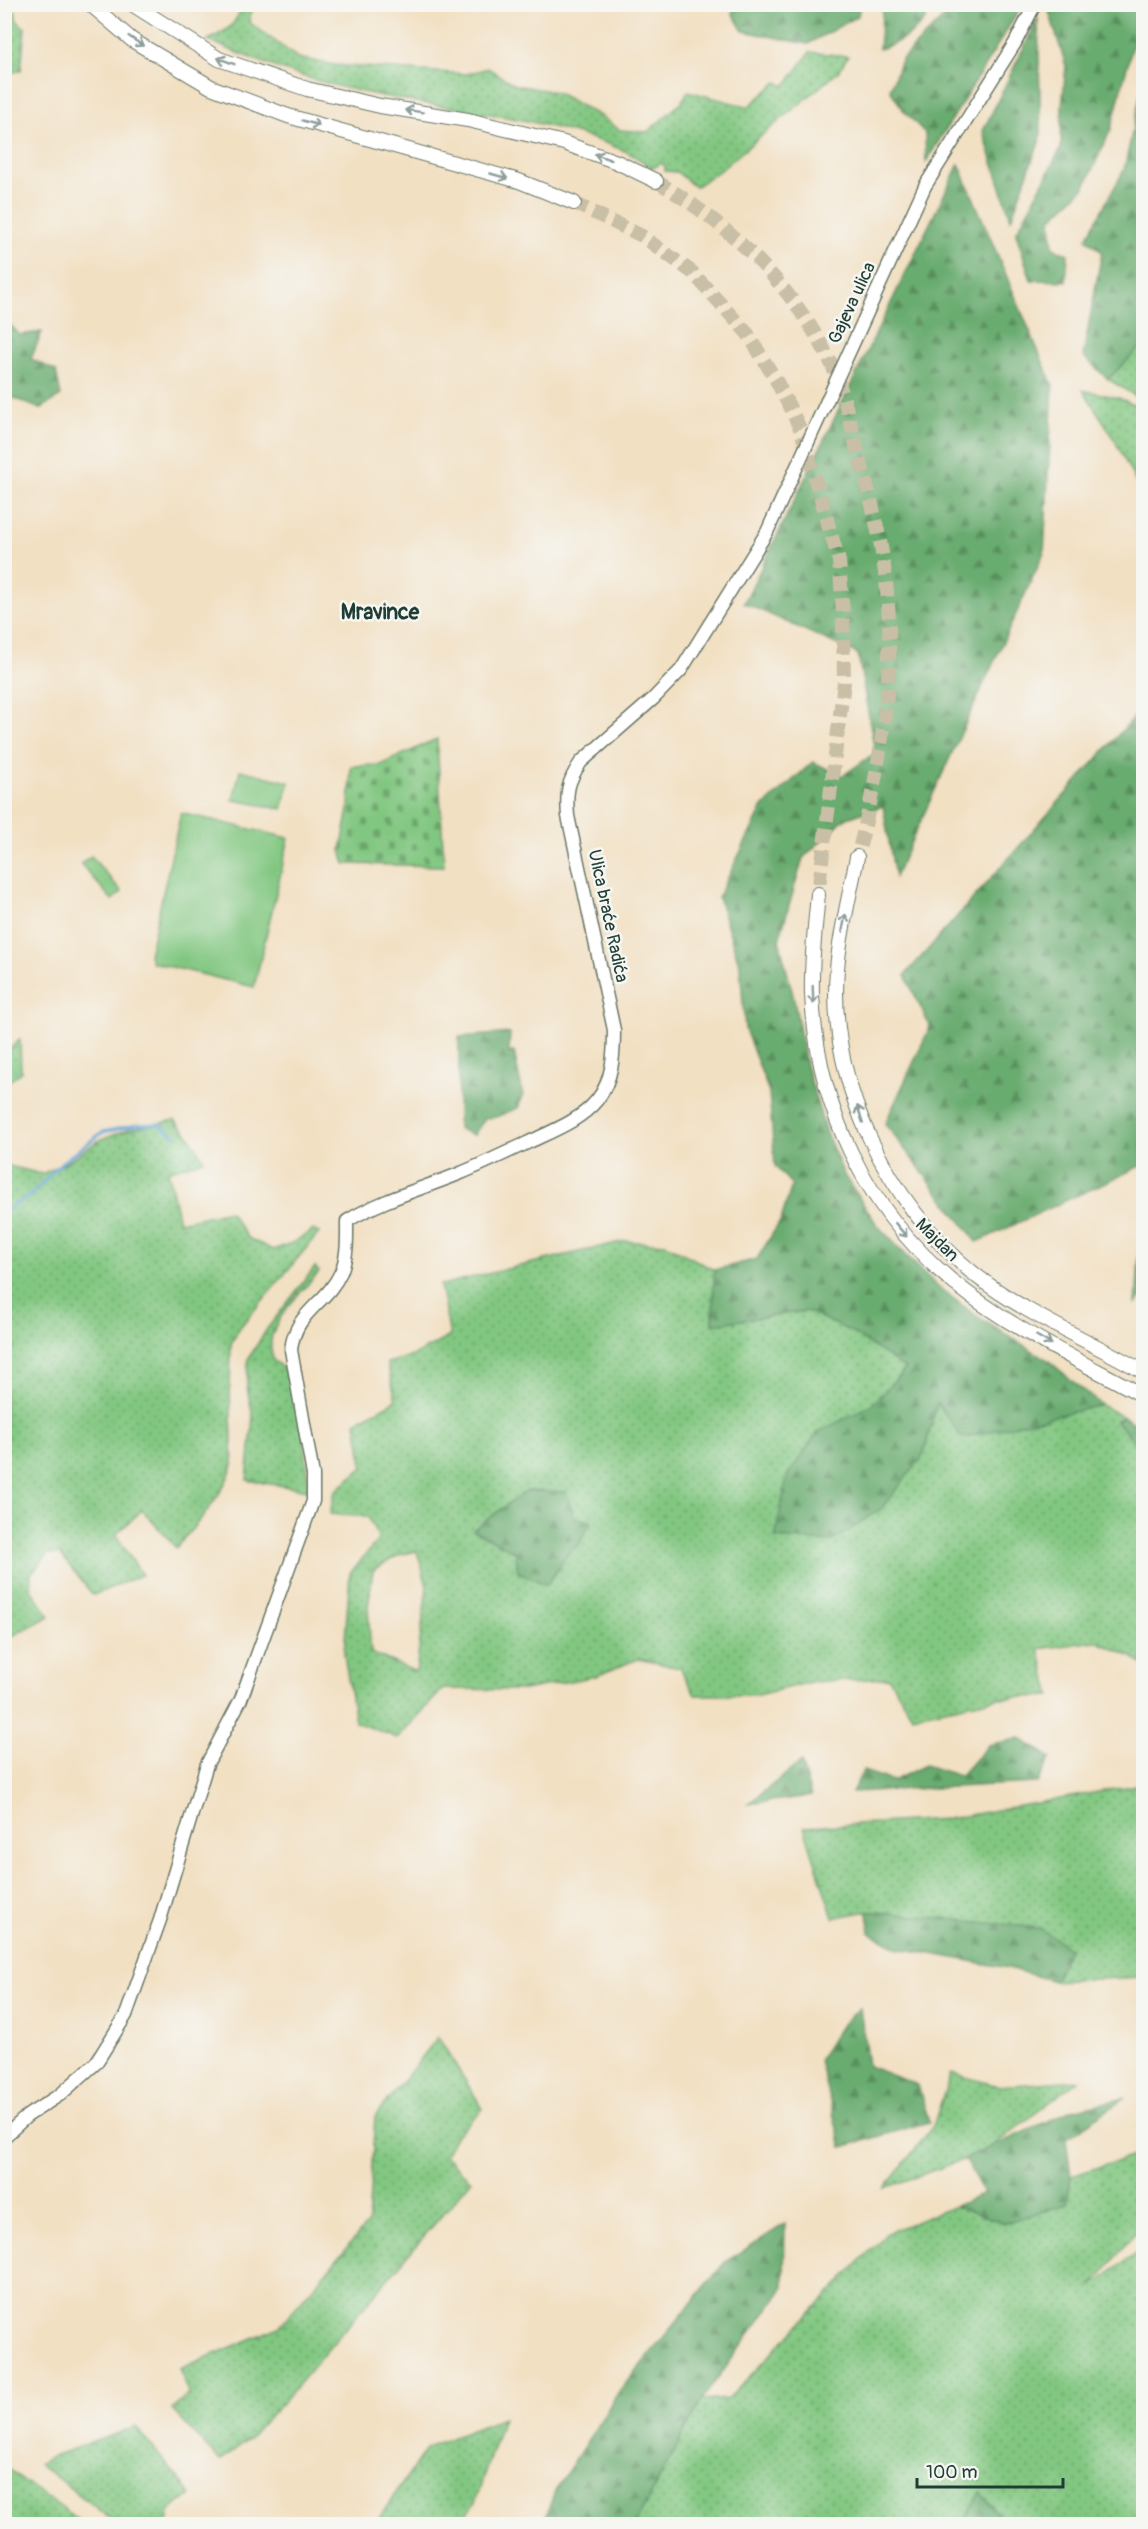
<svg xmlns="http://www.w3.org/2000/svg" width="1148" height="2529" font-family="Pangolin,sans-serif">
  <defs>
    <pattern id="grass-dots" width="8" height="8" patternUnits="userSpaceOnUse" patternTransform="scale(1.5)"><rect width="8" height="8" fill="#82c781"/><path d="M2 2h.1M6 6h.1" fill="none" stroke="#6aa36a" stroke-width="1.8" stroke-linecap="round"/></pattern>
    <pattern id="forest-firs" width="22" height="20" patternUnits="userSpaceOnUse" patternTransform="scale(1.5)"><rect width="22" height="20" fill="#69ac6f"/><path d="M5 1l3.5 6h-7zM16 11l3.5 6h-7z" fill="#568d5c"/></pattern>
    <pattern id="cemetery-stones" width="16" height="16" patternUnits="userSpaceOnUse" patternTransform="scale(1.5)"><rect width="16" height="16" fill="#82c781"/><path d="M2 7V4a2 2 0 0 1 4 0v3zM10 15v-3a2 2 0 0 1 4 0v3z" fill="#6aa36a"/></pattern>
  </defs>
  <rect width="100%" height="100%" fill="#f6f6f2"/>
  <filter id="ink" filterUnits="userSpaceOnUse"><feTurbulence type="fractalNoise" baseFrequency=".0167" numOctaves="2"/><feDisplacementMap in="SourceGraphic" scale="12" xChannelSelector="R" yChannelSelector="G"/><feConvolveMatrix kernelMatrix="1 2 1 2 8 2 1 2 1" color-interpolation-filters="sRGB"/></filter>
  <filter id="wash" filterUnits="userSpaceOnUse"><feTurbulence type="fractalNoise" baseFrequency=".008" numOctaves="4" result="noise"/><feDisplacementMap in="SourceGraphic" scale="24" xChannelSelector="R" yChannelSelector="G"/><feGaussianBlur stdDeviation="1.35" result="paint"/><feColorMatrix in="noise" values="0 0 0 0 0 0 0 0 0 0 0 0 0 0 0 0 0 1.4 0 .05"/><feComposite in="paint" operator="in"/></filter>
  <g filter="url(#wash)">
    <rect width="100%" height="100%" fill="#f2e0c3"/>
    <g fill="url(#grass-dots)" stroke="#50825a" stroke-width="1.5" fill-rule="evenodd">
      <path d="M 243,5 L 252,5 L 249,22 L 298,58 L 335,65 L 467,74 L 488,68 L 515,85 L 556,92 L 600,116 L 620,130 L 647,132 L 681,103 L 688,91 L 748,107 L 777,82 L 785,86 L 810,52 L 848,56 L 838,72 L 719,171 L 695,187 L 677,172 L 665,171 L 665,166 L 661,163 L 653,168 C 642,162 630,152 618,148 C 538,115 447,110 363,92 C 310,81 257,62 208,40 C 229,30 234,26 243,5 Z"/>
      <path d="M 15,11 L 17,21 L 25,28 L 21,70 L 5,75 L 4,14 Z"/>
      <path d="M 1143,345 L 1143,401 L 1108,379 Z"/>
      <path d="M 1083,390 L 1119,398 L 1143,408 L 1143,496 L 1112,435 Z"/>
      <path d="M 20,1039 L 21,1072 L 5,1084 L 5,1054 Z"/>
      <path d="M 175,1120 L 188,1134 L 204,1160 L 168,1171 L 179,1222 L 229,1211 L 248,1238 L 273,1250 L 292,1243 L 313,1230 L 319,1233 L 241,1326 L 231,1344 L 230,1391 L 233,1465 C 223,1496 197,1523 176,1548 L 142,1510 L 116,1535 L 142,1575 L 93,1595 L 60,1554 L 48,1554 L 31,1574 L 31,1590 L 50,1616 L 5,1640 L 5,1165 L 42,1174 L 65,1163 L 101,1139 L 130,1129 Z"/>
      <path d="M 625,1241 L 666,1244 L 714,1270 L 713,1324 L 807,1311 L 850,1331 L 906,1368 L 872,1405 L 818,1433 L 787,1476 L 923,1456 L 937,1403 L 1035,1419 L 1101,1405 L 1124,1417 L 1116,1421 L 1143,1451 L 1143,1665 L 1134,1658 L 1096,1641 L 1039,1649 L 1051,1696 L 999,1698 L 912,1716 L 889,1678 L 811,1682 L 758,1695 L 695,1695 L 680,1668 L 638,1659 L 596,1676 L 524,1690 L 443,1689 L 398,1738 L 355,1722 L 344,1654 L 350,1573 L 379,1539 L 368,1517 L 330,1514 L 335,1491 L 363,1467 L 356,1422 L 396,1400 L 387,1363 L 413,1356 L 450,1336 L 440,1285 ZM 474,1530 L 579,1545 L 569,1552 L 547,1585 L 518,1572 L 516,1552 ZM 417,1551 L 427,1586 L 416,1672 L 371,1653 L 368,1608 L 373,1570 L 399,1555 Z"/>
      <path d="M 315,1267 L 319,1272 C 304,1289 273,1318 271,1341 C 270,1347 272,1354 273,1360 C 277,1363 281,1366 284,1369 C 301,1394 308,1460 308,1490 L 247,1480 L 253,1418 L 247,1387 L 248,1359 L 267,1329 Z"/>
      <path d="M 1143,1784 L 1143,1977 L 1054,1981 L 1069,1949 L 868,1911 L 833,1918 L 804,1827 L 947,1819 Z"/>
      <path d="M 438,2037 L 483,2109 L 456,2135 L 445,2155 L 471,2181 L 283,2402 L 249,2439 L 220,2461 L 172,2410 L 189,2393 L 179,2369 L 279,2327 L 368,2223 L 375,2116 Z"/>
      <path d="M 951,2073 L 998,2086 L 1079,2080 L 994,2145 L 965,2159 L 885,2188 L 933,2126 Z"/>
      <path d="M 1143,2153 L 1143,2224 L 1091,2287 L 1143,2248 L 1143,2510 L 1121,2524 L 1006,2524 L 980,2492 L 963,2524 L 635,2524 L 701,2401 L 728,2399 L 887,2233 L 955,2206 L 1004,2223 L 1067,2204 L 1071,2176 Z"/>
      <path d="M 503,2418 L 475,2503 L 458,2524 L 375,2524 L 427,2447 Z"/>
      <path d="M 136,2427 L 191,2494 L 170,2511 L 168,2524 L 117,2524 L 39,2464 L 53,2456 Z"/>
      <path d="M 4,2467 L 5,2467 L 84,2524 L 5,2524 Z"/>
    </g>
    <g fill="url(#forest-firs)" stroke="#447452" stroke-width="1.5">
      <path d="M 739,5 L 739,4 L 860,5 L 858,16 L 808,44 L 743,31 L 732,12 Z"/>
      <path d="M 883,5 L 883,4 L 932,5 C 926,28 900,43 879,49 Z"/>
      <path d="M 956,5 L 1022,5 L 926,162 L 925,133 L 904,111 L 890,90 L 901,60 Z"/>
      <path d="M 1047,5 L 1143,5 L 1111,129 L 1084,188 L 1051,219 L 1053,248 L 1068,254 L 1066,281 L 1031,280 L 1016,233 L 1061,148 L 1062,106 L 1066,66 Z"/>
      <path d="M 1038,18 L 1041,137 L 1011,219 L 983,131 Z"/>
      <path d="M 1143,82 L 1143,345 L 1108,379 L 1083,356 L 1102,252 L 1086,239 L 1124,170 Z"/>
      <path d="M 959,164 L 1053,386 L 1044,553 L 895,877 L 883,806 L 844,819 L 803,858 L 779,940 L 794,999 L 806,1065 L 825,1130 L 845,1177 L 878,1226 L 905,1254 L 938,1287 L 981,1319 L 1048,1360 L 1101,1405 L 962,1438 L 937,1403 L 923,1456 L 881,1509 L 831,1542 L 775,1538 L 787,1476 L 818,1432 L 872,1405 L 906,1369 L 850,1331 L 807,1311 L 713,1324 L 714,1270 L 757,1259 L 781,1220 L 792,1185 L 775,1166 L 769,1092 L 745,1029 L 740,966 L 718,897 L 763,807 L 813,762 L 842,776 L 875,753 L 858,654 L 744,603 Z"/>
      <path d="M 5,320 L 20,335 L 42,332 L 31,359 L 56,371 L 61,396 L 40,409 L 9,396 L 5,368 Z"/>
      <path d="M 1143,707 L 1143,1165 L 977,1242 L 885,1124 L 930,1027 L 905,975 Z"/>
      <path d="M 510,1033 L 509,1053 L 514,1052 L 523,1096 L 518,1108 L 496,1117 L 485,1118 L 474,1135 L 458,1129 L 459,1037 Z"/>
      <path d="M 1143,1201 L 1143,1294 L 1136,1303 Z"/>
      <path d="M 1124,1417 L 1143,1428 L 1143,1451 L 1116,1421 Z"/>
      <path d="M 526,1491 L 566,1492 L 574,1517 L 591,1521 L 579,1545 L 569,1552 L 547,1585 L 518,1572 L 516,1552 L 473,1530 Z"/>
      <path d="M 1020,1738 L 1051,1758 L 1037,1783 L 852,1792 L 863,1771 L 893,1781 L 925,1765 L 960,1776 L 988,1745 Z"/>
      <path d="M 801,1762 L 811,1796 L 748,1804 Z"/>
      <path d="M 868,1911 L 1040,1928 L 1069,1948 L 1054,1981 L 1008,1968 L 899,1948 L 870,1933 Z"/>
      <path d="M 860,2008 L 868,2066 L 918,2085 L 929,2122 L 842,2147 L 819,2060 L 843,2023 Z"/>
      <path d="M 1125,2098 L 1066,2139 L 1071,2176 L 1067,2204 L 1004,2223 L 955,2206 L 984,2194 L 965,2159 L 1072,2110 Z"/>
      <path d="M 785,2224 L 784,2287 L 701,2401 L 635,2524 L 543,2524 L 555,2491 L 618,2393 L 725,2262 Z"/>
      <path d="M 980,2492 L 1006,2524 L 963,2524 Z"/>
    </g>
    <path fill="url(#cemetery-stones)" stroke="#50825a" stroke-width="1.5" d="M 437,739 L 444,866 L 345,864 L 341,850 L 349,810 L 351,766 L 380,765 Z"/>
    <g fill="#82c781" stroke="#50825a" stroke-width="1.5">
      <path d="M 240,770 L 289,782 L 282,809 L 233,800 Z"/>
      <path d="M 181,813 L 289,838 L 254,987 L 152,962 L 149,955 Z"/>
      <path d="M 91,856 L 122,892 L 112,900 L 81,864 Z"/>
    </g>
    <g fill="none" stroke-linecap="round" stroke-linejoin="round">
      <path stroke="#60a2d4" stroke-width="3" d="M 4,1211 L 31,1195 L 61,1163 L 103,1132 L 136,1125 L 159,1124 L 176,1136"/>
    </g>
  </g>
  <g filter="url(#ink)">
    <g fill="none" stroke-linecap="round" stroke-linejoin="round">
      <g stroke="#c8bfa6" stroke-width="14" stroke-dasharray="14 7" stroke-linecap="butt">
        <path d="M 656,181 C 729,224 792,284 830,361 C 844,390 850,425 859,456 C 869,492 879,529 884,566 C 898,663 882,763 857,857"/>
        <path d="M 574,203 L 642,236 L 692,272 L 748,334 L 777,382 L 801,430 L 839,561 L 843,612 L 844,682 L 818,894"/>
      </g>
      <g stroke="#697666" stroke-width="15">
        <path id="major" d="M 4,2137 L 27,2116 L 61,2094 L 96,2063 L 126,2015 L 160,1920 L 207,1764 L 241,1699 L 313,1501 L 313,1475 L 291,1350 C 295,1311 326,1305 341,1272 C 348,1255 347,1238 347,1221 C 383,1199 422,1189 461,1173 C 483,1164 505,1153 527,1143 C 552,1131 580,1121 597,1100 C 613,1080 614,1054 614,1030 L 568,816 C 566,793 567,782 581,762 L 653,699 L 681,670 L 767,532 L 925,186 L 1015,43 L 1035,4"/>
      </g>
      <g stroke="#697666" stroke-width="16">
        <g id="highway">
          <path d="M 90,4 L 132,40 L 211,87 L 288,116 L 519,181 L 574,203"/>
          <path d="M 132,4 L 219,59 L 307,89 L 380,106 L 468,120 L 564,143 L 617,162 L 656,181"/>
          <path d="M 857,857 C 850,894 840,932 837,969 C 828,1082 887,1203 974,1274 C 1025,1314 1088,1340 1144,1372"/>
          <path d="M 818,894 C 815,927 811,961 812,994 C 817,1108 865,1209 953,1282 C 1010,1328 1080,1361 1144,1396"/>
        </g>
      </g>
      <use href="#major" stroke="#fff" stroke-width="12"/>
      <use href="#highway" stroke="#fff" stroke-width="14"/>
    </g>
    <defs><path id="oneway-shaft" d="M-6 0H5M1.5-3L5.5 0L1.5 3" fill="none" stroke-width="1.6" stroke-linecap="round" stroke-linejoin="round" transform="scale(1.5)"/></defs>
    <g stroke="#8f9e9a">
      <use href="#oneway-shaft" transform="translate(136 41) rotate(34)"/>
      <use href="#oneway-shaft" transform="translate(226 61) rotate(-159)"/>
      <use href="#oneway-shaft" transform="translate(414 111) rotate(-171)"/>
      <use href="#oneway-shaft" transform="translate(311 123) rotate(16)"/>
      <use href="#oneway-shaft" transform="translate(603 157) rotate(-160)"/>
      <use href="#oneway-shaft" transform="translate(499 176) rotate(16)"/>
      <use href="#oneway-shaft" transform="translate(844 923) rotate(-79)"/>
      <use href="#oneway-shaft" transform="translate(813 995) rotate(88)"/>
      <use href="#oneway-shaft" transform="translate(860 1114) rotate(-108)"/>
      <use href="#oneway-shaft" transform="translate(901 1230) rotate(50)"/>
      <use href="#oneway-shaft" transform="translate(1044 1340) rotate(30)"/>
    </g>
  </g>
  <g text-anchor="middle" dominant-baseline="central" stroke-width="5" stroke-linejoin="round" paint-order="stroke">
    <g font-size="18" fill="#1f3d34" stroke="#f6f6f2">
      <text transform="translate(852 303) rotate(-65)">Gajeva ulica</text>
      <text transform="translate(608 916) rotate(78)">Ulica braće Radića</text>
      <text transform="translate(937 1240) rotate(45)">Majdan</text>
    </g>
    <g font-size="21" font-weight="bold" fill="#1f3d34" stroke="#f6f6f2">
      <text x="380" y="612">Mravince</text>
    </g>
  </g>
  <rect width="1148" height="2529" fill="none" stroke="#f6f6f2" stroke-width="24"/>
  <path d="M917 2478v9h146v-9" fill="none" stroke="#1f3d34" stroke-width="3"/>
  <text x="926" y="2478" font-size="18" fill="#1f3d34" stroke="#f6f6f2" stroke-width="4.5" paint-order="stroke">100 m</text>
</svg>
